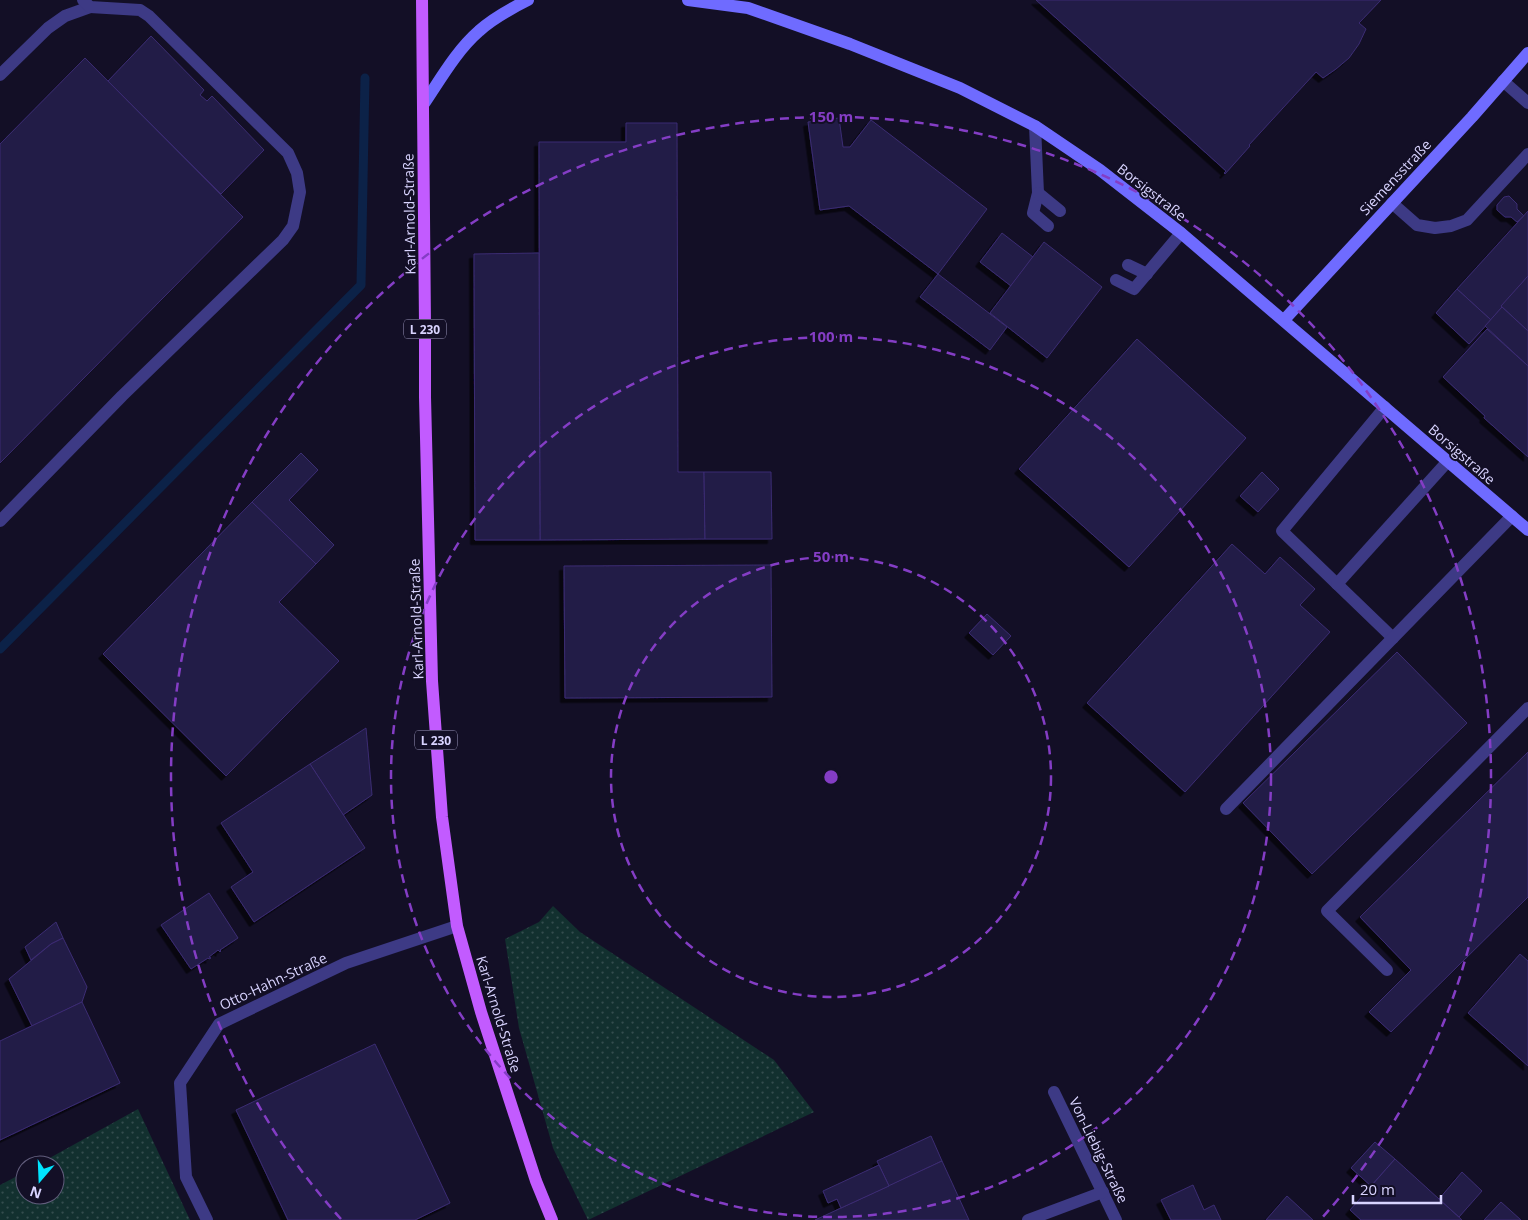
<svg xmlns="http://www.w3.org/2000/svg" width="1528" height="1220" font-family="'Open Sans',sans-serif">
  <defs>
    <pattern id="grass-dots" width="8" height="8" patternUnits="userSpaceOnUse" patternTransform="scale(1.25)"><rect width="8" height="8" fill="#12302f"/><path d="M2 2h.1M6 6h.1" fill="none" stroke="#344d4e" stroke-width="1.8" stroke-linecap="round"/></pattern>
    <filter id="shadow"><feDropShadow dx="-4.5" dy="4.5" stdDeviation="0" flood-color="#0009"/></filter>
  </defs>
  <rect width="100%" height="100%" fill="#130f26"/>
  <g fill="url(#grass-dots)">
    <path d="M 553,906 L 580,932 L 774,1060 L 814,1112 L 588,1220 L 553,1148 L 519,1028 L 505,939 L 539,922 Z"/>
    <path d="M 138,1109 L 190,1220 L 0,1220 L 0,1185 L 25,1172 L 25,1195 L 55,1195 L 55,1165 L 37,1165 Z"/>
  </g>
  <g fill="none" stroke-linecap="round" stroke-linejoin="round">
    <path stroke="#0c2248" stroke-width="9" d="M 0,649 L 361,285 L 365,78"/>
  </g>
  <g fill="#241b47" stroke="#3b2d73" filter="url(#shadow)">
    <path d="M 1036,0 L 1381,0 L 1359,23 L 1366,29 L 1359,44 L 1349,58 L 1336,69 L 1323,78 L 1316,72 L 1249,145 L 1250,146 L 1225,174 L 1224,173 L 1226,171 Z"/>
    <path d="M 151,36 L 204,90 L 200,95 L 207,101 L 212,96 L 264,150 L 221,194 L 108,81 Z"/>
    <path d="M 85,58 L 243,217 L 0,463 L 0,144 Z"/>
    <path d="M 839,118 L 843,147 L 850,147 L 871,120 L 987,209 L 938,274 L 849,206 L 820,210 L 808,122 Z"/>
    <path d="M 626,123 L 677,123 L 678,472 L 704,472 L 705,539 L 540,540 L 539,142 L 626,142 Z"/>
    <path d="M 1509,196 L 1517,204 L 1517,209 L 1524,216 L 1517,222 L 1511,217 L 1505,217 L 1497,210 L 1497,205 L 1504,197 Z"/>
    <path d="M 1528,211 L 1528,276 L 1491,320 L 1457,289 Z"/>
    <path d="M 1002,233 L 1033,257 L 1011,286 L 980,262 Z"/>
    <path d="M 1044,242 L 1102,287 L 1047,358 L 990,313 Z"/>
    <path d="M 539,253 L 540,540 L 475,540 L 474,254 Z"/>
    <path d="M 938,274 L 1007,327 L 990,350 L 920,297 Z"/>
    <path d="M 1528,276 L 1528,331 L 1501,306 Z"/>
    <path d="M 1457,289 L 1491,320 L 1469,344 L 1436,313 Z"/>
    <path d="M 1502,307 L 1528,331 L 1528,366 L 1485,326 Z"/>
    <path d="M 1487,329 L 1528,366 L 1528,457 L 1484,418 L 1485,416 L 1443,377 Z"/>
    <path d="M 1137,339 L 1246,438 L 1129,567 L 1019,469 Z"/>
    <path d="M 301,453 L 318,470 L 289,500 L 334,545 L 316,564 L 252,502 Z"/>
    <path d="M 704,472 L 771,472 L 772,539 L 705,539 Z"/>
    <path d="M 1262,472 L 1279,489 L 1258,512 L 1240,496 Z"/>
    <path d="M 252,502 L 316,564 L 279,602 L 339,661 L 226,776 L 103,654 Z"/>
    <path d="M 1232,544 L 1265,574 L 1280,557 L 1315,589 L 1300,605 L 1330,632 L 1185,792 L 1087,703 Z"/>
    <path d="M 771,565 L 772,697 L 565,698 L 564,566 Z"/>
    <path d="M 987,614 L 1011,636 L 993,655 L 969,633 Z"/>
    <path d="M 1397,652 L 1467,723 L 1312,874 L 1243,803 Z"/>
    <path d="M 366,728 L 372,795 L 343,815 L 310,764 Z"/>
    <path d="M 1528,752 L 1528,897 L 1391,1032 L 1369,1012 L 1411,970 L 1360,917 Z"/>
    <path d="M 310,764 L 365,848 L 254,922 L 231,887 L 253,872 L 221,823 Z"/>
    <path d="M 209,893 L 238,938 L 220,950 L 221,951 L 220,952 L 218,950 L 209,957 L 211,958 L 209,959 L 208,958 L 191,969 L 161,925 Z"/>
    <path d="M 56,922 L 63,938 L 51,944 L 31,960 L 25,947 Z"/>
    <path d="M 63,938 L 87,987 L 82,1002 L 32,1026 L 9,979 L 51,944 Z"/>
    <path d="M 1520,954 L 1528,961 L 1528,1066 L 1468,1013 Z"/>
    <path d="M 82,1002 L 120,1083 L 0,1140 L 0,1041 Z"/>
    <path d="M 375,1044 L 450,1203 L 415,1220 L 288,1220 L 236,1110 Z"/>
    <path d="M 931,1136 L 942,1161 L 889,1186 L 877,1161 Z"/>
    <path d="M 1375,1142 L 1395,1159 L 1371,1186 L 1351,1168 Z"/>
    <path d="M 1395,1159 L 1439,1199 L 1462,1220 L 1361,1220 L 1350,1210 Z"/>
    <path d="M 942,1161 L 969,1220 L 815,1220 L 841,1208 Z"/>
    <path d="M 879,1165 L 889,1186 L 841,1208 L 837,1199 L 828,1203 L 823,1191 Z"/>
    <path d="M 1462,1172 L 1482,1191 L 1459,1217 L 1439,1199 Z"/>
    <path d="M 1193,1185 L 1204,1210 L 1214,1205 L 1221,1220 L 1171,1220 L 1161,1200 Z"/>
    <path d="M 1287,1196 L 1313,1220 L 1266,1220 Z"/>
    <path d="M 1501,1202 L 1521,1220 L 1484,1220 Z"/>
  </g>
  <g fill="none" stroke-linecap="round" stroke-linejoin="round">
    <g stroke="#3d3a85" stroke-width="12">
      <path d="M 0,75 L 48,28 L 65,16 L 90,7"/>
      <path d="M 1503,81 L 1528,103"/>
      <path d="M 1035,126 L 1038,193 L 1033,213 L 1048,226"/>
      <path d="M 1038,193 L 1060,211"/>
      <path d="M 1392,203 L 1417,225 L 1435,228 L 1451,226 L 1467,220 L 1528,154"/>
      <path d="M 1128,265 L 1147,274"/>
      <path d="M 1116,280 L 1134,289 L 1181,233"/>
      <path d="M 1385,407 L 1282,531 L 1393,638"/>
      <path d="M 0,521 L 122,396 L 283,240 L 293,226 L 300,192 L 297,173 L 288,153 L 149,16 L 140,10 L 90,7 L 83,0"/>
      <path d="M 1337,584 L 1448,461"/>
      <path d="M 1226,809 L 1512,516"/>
      <path d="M 1387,970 L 1327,911 L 1528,708"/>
      <path d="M 1054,1092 L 1116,1220"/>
      <path d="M 207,1220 L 186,1177 L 180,1083 L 219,1024 L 346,963 L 457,926"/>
      <path d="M 1028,1220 L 1103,1192"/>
    </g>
    <g stroke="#6f6bff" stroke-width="12">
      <path d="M 688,0 L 748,8 L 850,44 L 960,88 L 1035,126 L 1100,170 L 1181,233 L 1528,530"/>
      <path d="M 423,105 C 440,80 456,51 479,31 C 493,18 510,9 528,0"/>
      <path d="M 1284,320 L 1472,117 L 1528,53"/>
    </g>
    <path stroke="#c25bff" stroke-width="12" d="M 422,0 L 425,325 L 425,397 L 432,681 L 442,817 L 457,926 L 481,1012 L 536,1181 L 552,1220"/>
  </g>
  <g fill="none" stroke="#843dc5" stroke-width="2.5" stroke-dasharray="9 6">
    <circle cx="831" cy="777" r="220"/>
    <circle cx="831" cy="777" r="440"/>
    <path d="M341 1219A660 660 0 1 1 1321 1219"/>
  </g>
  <g text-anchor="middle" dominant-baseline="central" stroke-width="4" stroke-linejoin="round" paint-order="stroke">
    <g fill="#130f26" stroke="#9e99be" stroke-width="1">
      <rect x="404" y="319.5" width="42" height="19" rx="4"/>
      <rect x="415" y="730.5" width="42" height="19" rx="4"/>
    </g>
    <g font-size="12" font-weight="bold" fill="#d9d4ff">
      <text x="425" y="329">L 230</text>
      <text x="436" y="740">L 230</text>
    </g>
    <g font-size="14" fill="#d9d4ff" stroke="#130f26">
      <text transform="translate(1395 177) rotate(-47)">Siemensstraße</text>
      <text transform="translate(1152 192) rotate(38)">Borsigstraße</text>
      <text transform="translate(409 214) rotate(-91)">Karl-Arnold-Straße</text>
      <text transform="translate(1462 454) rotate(41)">Borsigstraße</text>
      <text transform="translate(416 619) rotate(-92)">Karl-Arnold-Straße</text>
      <text transform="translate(273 981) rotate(-25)">Otto-Hahn-Straße</text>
      <text transform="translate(499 1014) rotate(73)">Karl-Arnold-Straße</text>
      <text transform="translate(1099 1150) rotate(64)">Von-Liebig-Straße</text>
    </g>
  </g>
  <circle cx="831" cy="777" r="8" fill="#843dc5" stroke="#130f26" stroke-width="2.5"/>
  <g font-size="15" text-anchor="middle" font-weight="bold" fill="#843dc5" stroke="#130f26" stroke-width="4" stroke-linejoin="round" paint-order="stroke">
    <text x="831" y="122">150 m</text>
    <text x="831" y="342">100 m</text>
    <text x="831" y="562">50 m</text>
  </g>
  <g transform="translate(40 1180) rotate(199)"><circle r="24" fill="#130f26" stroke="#625e7d"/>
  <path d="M0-4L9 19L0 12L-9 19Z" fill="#00e5ff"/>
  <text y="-8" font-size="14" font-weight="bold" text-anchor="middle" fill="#d9d4ff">N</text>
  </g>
  <path d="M1353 1195v8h88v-8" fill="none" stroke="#d9d4ff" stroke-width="2.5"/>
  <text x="1360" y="1195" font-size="15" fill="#d9d4ff" stroke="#130f26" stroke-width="4" paint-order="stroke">20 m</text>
</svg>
